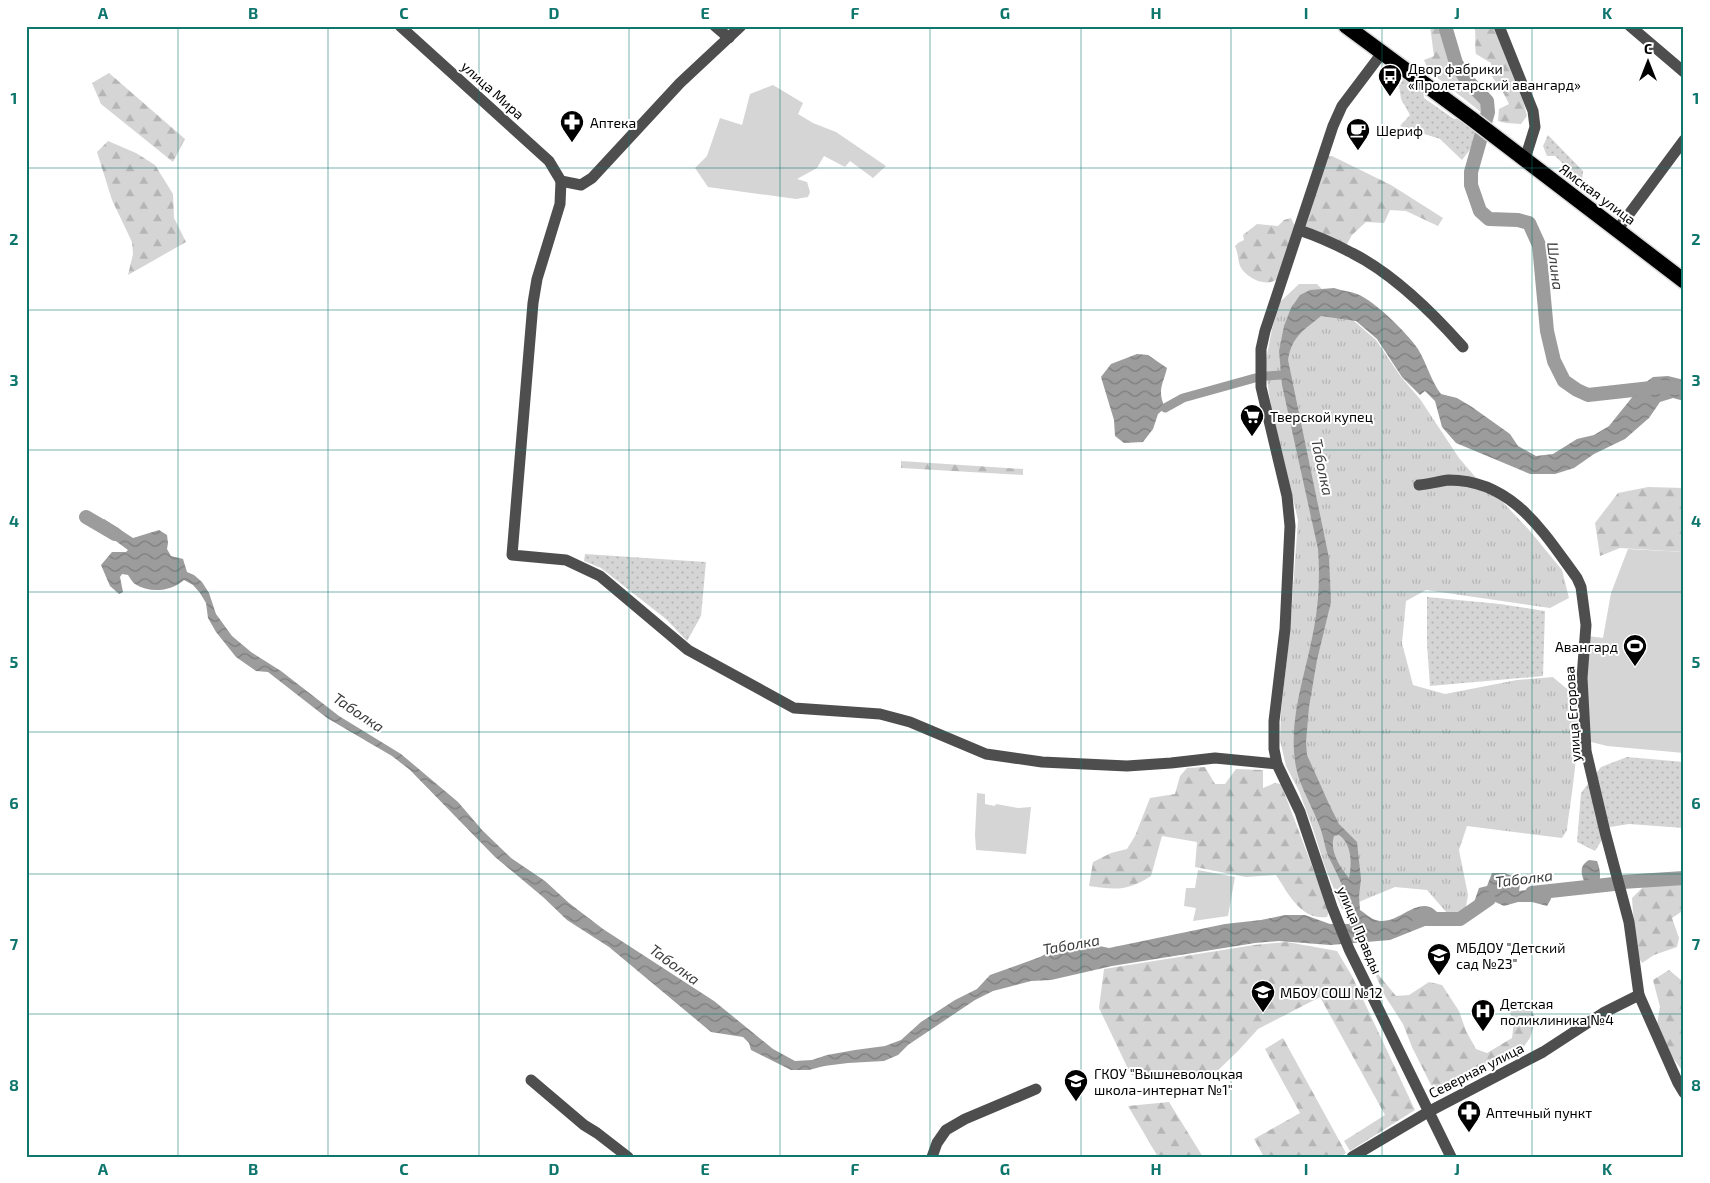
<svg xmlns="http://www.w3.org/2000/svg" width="1710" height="1183" font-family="'Exo 2',sans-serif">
  <defs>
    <pattern id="grass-dots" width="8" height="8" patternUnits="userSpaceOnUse" patternTransform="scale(1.25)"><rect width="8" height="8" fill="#d5d5d5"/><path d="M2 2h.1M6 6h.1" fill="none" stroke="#b5b5b5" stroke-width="1.8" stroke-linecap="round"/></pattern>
    <pattern id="forest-firs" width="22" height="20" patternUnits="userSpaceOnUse" patternTransform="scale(1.25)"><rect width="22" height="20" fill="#d5d5d5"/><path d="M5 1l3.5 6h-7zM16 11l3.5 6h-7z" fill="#b5b5b5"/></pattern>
    <pattern id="park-tufts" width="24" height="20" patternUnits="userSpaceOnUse" patternTransform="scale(1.25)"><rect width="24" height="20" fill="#d5d5d5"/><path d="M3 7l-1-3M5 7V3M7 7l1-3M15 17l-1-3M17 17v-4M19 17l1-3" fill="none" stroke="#b5b5b5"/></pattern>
    <pattern id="water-waves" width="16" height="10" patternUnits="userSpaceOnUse" patternTransform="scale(1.25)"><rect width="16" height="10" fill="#9c9c9c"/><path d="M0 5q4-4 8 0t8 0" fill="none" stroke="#7d7d7d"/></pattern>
  </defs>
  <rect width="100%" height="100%" fill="#fff"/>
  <g fill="url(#grass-dots)">
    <path d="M 1405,77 L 1423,90 L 1424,98 L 1454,119 L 1464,118 L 1478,130 L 1475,143 L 1462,160 L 1440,139 L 1400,126 L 1410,115 L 1401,99 L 1399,86 Z"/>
    <path d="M 1548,135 L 1583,171 L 1582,182 L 1555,156 L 1547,156 L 1543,146 Z"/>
    <path d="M 585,554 L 706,562 L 701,616 L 687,641 L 666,619 L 601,568 L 584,561 Z"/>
    <path d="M 1427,597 L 1500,604 L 1545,611 L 1543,676 L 1430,686 L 1427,644 Z"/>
    <path d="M 1627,757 L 1684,762 L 1684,828 L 1629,824 L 1610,827 L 1595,851 L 1577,842 L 1581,793 L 1601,767 Z"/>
  </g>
  <g fill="url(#forest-firs)">
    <path d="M 1430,26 L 1441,26 L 1457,75 L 1484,102 L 1482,113 L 1429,71 L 1424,60 L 1434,56 Z"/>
    <path d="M 1474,26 L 1494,26 L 1524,104 L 1527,116 L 1521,124 L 1506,123 L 1498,121 L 1499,109 L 1509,104 L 1504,94 L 1491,75 L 1491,63 L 1476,54 C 1474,45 1477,35 1474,26 Z"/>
    <path d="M 109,73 L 185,139 L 173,162 L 101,104 L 92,83 Z"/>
    <path d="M 108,141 L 136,153 L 155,165 L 173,194 L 174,218 L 186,242 L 128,275 L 133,254 L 132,242 L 112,200 L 97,152 Z"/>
    <path d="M 1328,156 L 1332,156 L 1391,185 L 1443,218 L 1438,226 L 1406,211 L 1390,210 L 1384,223 L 1366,222 L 1352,235 L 1346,246 L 1304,229 Z"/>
    <path d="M 1291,218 L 1296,228 L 1277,279 C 1266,288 1246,278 1240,266 C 1238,260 1238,253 1235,246 L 1238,243 L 1244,240 L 1243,235 L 1257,224 L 1278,226 L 1284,220 Z"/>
    <path d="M 901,461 L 1023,469 L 1023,475 L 901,468 Z"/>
    <path d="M 1648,487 L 1684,488 L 1684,552 L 1620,548 L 1600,556 L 1595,523 L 1618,493 Z"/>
    <path d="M 1205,767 L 1215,784 L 1225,784 L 1236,769 L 1263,770 L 1263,788 L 1275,783 L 1281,784 L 1329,911 L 1327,917 C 1300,920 1289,894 1276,875 L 1246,877 L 1195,867 L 1197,842 L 1162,836 L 1151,876 C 1128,891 1116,890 1089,886 L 1093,862 L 1111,853 L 1127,849 L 1135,836 L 1150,798 L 1175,794 L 1180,776 L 1187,768 Z"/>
    <path d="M 1684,883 L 1684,910 L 1672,918 L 1679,938 L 1677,947 L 1654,955 L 1642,963 L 1636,954 L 1632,898 L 1646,884 Z"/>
    <path d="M 1287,942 L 1337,951 L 1352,976 L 1415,1110 L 1350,1151 L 1344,1141 L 1385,1115 L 1320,997 L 1258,1029 L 1239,1050 L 1211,1077 L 1131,1075 L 1099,1008 L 1104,969 L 1254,945 Z"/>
    <path d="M 1669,970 L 1681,980 L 1684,980 L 1684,1073 L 1673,1058 L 1657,1024 L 1660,1007 L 1653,980 Z"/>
    <path d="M 1378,974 L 1396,996 L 1409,995 L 1429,982 L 1442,985 L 1459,1011 L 1466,1031 L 1476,1049 L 1487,1053 L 1512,1038 L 1514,1022 L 1508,1009 L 1511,1004 L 1525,1001 L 1536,1018 L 1530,1038 L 1522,1049 L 1507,1051 L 1463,1082 L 1445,1091 L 1434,1091 L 1412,1047 L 1403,1024 L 1385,996 L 1376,976 Z"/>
    <path d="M 1283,1038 L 1346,1153 L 1340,1157 L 1264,1157 L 1254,1139 L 1300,1113 L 1265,1049 Z"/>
    <path d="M 1169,1102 L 1203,1157 L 1158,1157 L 1128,1106 Z"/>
  </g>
  <path fill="url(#park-tufts)" d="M 1299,284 L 1317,284 L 1346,314 L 1376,340 L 1401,377 L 1420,399 L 1459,458 L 1477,479 L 1500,499 L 1530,531 L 1562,570 L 1569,598 L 1550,608 L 1426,590 L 1406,601 L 1402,643 L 1413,685 L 1445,694 L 1517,680 L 1553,677 C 1559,683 1569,689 1573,696 C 1585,718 1570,803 1567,830 L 1562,838 L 1467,826 L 1459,850 L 1468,895 L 1465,912 L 1447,913 L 1427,890 L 1395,887 L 1342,909 L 1325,867 L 1313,829 L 1299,791 L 1286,766 L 1280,740 L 1281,711 L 1290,630 L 1298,520 L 1271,407 L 1265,365 L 1272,329 L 1280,302 Z"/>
  <g fill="#d5d5d5">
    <path d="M 773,85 L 803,103 L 798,114 L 813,123 L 836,132 L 886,166 L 873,178 L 850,161 L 845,167 L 824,156 L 817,168 L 797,179 L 807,182 L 810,192 L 808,197 L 796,199 L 708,187 L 695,168 L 707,156 L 720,118 L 742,125 L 750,94 Z"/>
    <path d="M 1628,549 L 1684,552 L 1684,753 L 1607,746 L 1591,742 L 1583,697 L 1588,636 L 1603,638 L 1611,593 Z"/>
    <path d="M 977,793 L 985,794 L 985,804 L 995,806 L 996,804 L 1018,808 L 1031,807 L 1026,854 L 976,850 L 975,835 Z"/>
    <path d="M 1198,870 L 1235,877 L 1228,916 L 1193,921 L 1196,908 L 1184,906 L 1186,888 L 1195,888 Z"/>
  </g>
  <g fill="url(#water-waves)" fill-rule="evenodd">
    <path d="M 1334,288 C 1342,291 1350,291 1357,294 C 1375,301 1407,333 1418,349 C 1427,364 1431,381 1441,394 L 1457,398 L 1472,407 L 1510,434 L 1518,446 L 1536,456 L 1553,454 L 1577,439 L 1594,435 L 1609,426 L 1642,385 L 1653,377 L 1668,376 L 1684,380 L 1684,401 L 1673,398 L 1660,402 L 1649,418 L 1625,439 L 1594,454 L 1574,468 L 1555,474 L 1530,474 L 1456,443 L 1442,427 L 1435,401 L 1425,391 L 1420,395 L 1402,377 L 1377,339 L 1356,321 L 1321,316 C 1304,330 1292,336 1288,360 L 1329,558 L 1331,602 L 1317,660 L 1309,707 L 1306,742 L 1307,755 L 1329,804 L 1339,824 L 1357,842 L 1361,879 L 1359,896 L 1360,910 C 1366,914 1372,920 1380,921 C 1401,923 1419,894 1437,912 L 1435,922 L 1390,940 L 1330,945 L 1279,941 L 1255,943 L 1112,966 L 1051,980 L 1031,981 L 993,991 L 975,1000 L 908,1045 L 898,1055 L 884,1061 L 848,1063 L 824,1066 L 809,1070 L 791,1070 L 751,1050 L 749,1043 L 743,1037 L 711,1032 L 609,947 L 567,920 L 543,897 L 495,857 L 410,770 L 392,756 L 327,718 L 268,672 L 256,671 L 236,657 L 216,632 L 208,618 L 206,603 L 200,593 L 193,585 L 184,580 C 172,591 150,594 135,584 C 133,583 130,578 128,575 L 122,574 L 120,577 L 123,592 L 119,594 L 110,586 L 101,565 L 112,552 L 126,552 L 128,550 L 98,528 L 104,519 L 133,538 L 159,530 L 167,535 L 168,543 L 167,549 L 171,556 L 183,559 L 187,572 L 194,575 L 202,582 L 209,593 L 216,614 L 232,636 L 251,652 L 281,671 L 339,716 L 401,754 L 458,802 L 483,831 L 511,858 L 545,881 L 569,903 L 603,929 L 714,1001 L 773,1049 L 795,1061 L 812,1060 L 827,1055 L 855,1050 L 885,1046 L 901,1040 L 921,1022 L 955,1000 L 977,989 L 990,975 L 1040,957 L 1053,950 L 1059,945 L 1080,942 L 1109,948 L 1225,924 L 1261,920 L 1285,915 L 1305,915 L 1330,924 L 1349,924 C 1351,900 1339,877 1328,856 C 1325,848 1324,839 1321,830 C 1314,809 1300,788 1296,767 C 1287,720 1306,674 1314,628 C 1319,601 1320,575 1318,549 L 1282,385 L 1279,351 L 1284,326 L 1291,308 L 1300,295 L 1310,290 ZM 1339,835 C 1352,844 1352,864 1349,878 C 1340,868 1329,850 1334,836 Z"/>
    <path d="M 1137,354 L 1148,355 L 1167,368 C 1163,385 1157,389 1165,408 L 1158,414 L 1153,429 L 1143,442 L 1124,443 L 1115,436 L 1114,420 L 1101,377 L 1111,364 Z"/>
    <path d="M 1589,860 L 1597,861 C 1601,871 1601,880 1597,890 L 1589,890 C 1583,880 1576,867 1589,860 Z"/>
    <path d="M 1492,873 L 1505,873 L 1521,880 L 1519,891 L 1541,888 L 1550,891 L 1551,899 L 1547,906 L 1532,902 L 1518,902 L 1504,906 L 1491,900 L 1477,911 L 1472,908 L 1479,888 L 1487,886 Z"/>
  </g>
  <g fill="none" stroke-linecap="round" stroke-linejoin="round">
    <g stroke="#9c9c9c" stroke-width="9">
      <path d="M 1267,376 L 1281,375"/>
      <path d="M 1165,408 L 1183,398 L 1255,378"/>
    </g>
    <g stroke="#9c9c9c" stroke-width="14">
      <path d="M 1445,26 L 1456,63 L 1466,79 L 1487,101 L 1488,112 L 1471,172 L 1471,185 L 1480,211 L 1489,219 L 1518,220 L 1529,223 L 1539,245 L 1547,331 L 1554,361 L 1564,381 L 1577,390 L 1588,395 L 1660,387 L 1684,388"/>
      <path d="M 86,517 L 115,534"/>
      <path d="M 1622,882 L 1684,878"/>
      <path d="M 1532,893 L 1614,884"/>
      <path d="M 1419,919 L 1460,919 L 1489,899"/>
    </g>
    <g stroke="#dbdbdb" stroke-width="18">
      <path id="highway" d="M 1346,26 L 1472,119 L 1684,281"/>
    </g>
    <g stroke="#4e4e4e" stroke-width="11">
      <path d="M 400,26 L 549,161 L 561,181"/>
      <path d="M 715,26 L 729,38"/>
      <path d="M 1499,26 L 1533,111 L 1535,127 L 1525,159"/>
      <path d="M 1630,26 L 1684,72"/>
      <path d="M 1382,53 L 1342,106 L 1333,126 L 1265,331 L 1261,349 L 1261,387 L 1287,496 L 1290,526 L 1285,629 L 1274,721 L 1274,749 L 1277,764 L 1300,812 L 1332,907 L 1349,949 L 1451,1157"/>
      <path d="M 561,181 L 560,204 L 537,279 L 533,303 L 512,555 L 566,560 L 600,576 L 688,650 L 794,708 L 880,714 L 910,722 L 986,754 L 1042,762 L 1127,766 L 1171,763 L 1215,758 L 1277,764"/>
      <path d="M 561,181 L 581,185 L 592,178 L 680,83 L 741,26"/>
      <path d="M 1618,229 L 1684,140"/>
      <path d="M 1299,230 C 1317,236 1335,244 1352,253 C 1394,274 1432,312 1463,347"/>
      <path d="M 1419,485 C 1429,484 1440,481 1449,480 C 1513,480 1544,533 1577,578 L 1581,587 L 1586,625 L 1582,678 L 1586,751 L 1605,832 L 1629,922 L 1639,995 L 1678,1083 L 1684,1093"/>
      <path d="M 531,1080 L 584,1125 L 597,1133 L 628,1157"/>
      <path d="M 932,1157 L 937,1143 L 946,1130 L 965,1119 L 1036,1089"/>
      <path d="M 1352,1157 L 1428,1112 L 1543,1052 L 1603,1013 L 1639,995"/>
    </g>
    <use href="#highway" stroke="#000" stroke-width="15"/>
  </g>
  <path fill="none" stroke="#0f766e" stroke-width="1" stroke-opacity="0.55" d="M 178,26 L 178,1157M 328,26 L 328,1157M 479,26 L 479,1157M 629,26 L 629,1157M 780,26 L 780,1157M 930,26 L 930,1157M 1081,26 L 1081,1157M 1231,26 L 1231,1157M 1382,26 L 1382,1157M 1532,26 L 1532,1157M 26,168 L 1684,168M 26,310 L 1684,310M 26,450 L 1684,450M 26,592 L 1684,592M 26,732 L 1684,732M 26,874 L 1684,874M 26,1014 L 1684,1014"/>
  <defs>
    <g id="bus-pin" transform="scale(1.25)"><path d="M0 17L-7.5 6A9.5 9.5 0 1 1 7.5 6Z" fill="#000" stroke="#fff"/><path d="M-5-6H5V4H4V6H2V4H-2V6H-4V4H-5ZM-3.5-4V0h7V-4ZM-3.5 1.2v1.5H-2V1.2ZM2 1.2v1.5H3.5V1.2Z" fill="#fff"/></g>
    <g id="pharmacy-pin" transform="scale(1.25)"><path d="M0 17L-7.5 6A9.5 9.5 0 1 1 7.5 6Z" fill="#000" stroke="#fff"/><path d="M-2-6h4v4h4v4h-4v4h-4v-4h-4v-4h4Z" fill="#fff"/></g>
    <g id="cafe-pin" transform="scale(1.25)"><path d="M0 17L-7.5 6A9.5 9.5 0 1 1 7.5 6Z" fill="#000" stroke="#fff"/><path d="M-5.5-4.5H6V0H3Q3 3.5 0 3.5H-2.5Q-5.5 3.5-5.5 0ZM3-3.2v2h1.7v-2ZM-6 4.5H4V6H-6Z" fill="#fff"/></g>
    <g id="supermarket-pin" transform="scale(1.25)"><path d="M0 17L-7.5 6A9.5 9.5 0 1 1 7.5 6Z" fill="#000" stroke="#fff"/><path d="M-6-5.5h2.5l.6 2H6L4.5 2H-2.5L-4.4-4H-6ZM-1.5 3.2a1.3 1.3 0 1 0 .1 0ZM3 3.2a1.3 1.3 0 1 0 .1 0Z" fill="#fff"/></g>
    <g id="stadium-pin" transform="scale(1.25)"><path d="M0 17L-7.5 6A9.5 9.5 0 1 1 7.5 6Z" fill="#000" stroke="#fff"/><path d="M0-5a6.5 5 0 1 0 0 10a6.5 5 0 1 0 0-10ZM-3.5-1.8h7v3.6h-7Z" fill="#fff"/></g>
    <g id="school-pin" transform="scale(1.25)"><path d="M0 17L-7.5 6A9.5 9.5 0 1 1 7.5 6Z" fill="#000" stroke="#fff"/><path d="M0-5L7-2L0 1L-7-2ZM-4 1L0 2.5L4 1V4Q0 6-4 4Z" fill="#fff"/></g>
    <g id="hospital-pin" transform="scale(1.25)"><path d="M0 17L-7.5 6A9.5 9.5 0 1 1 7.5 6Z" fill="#000" stroke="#fff"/><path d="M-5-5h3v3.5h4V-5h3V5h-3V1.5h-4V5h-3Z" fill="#fff"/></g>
  </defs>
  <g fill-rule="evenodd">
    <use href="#bus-pin" x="1390" y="76"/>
    <use href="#pharmacy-pin" x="572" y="122"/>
    <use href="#cafe-pin" x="1358" y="130"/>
    <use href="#supermarket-pin" x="1252" y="416"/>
    <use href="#stadium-pin" x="1635" y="646"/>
    <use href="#school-pin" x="1439" y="955"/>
    <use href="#school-pin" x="1263" y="992"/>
    <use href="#hospital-pin" x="1483" y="1011"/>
    <use href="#school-pin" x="1076" y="1081"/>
    <use href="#pharmacy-pin" x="1469" y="1112"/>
  </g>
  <g text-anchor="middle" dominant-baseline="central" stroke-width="4" stroke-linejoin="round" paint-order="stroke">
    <g font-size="14" fill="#000" stroke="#fff" text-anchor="start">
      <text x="1408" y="68">Двор фабрики<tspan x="1408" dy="16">«Пролетарский авангард»</tspan></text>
      <text x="590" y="122">Аптека</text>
      <text x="1376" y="130">Шериф</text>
      <text x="1270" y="416">Тверской купец</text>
      <text x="1618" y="646" text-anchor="end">Авангард</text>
      <text x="1456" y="947">МБДОУ "Детский<tspan x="1456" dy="16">сад №23"</tspan></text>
      <text x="1280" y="992">МБОУ СОШ №12</text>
      <text x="1500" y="1003">Детская<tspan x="1500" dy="16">поликлиника №4</tspan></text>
      <text x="1094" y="1073">ГКОУ "Вышневолоцкая<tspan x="1094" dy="16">школа-интернат №1"</tspan></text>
      <text x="1486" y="1112">Аптечный пункт</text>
    </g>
    <g font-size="14" fill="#000" stroke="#fff">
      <text transform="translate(493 90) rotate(42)">улица Мира</text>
      <text transform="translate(1598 194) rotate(37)">Ямская улица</text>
      <text transform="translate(1572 714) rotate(-94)">улица Егорова</text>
      <text transform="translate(1360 930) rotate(67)">улица Правды</text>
      <text transform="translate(1476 1070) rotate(-27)">Северная улица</text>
    </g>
    <g font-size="15" font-style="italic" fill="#3d3d3d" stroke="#fff">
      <text transform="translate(1556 266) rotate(83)">Шлина</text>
      <text transform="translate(1323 467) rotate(78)">Таболка</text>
      <text transform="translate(359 712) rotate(34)">Таболка</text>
      <text transform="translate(1524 878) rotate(-7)">Таболка</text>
      <text transform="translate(1071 944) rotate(-10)">Таболка</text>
      <text transform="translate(675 964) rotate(36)">Таболка</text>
    </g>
  </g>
  <rect width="1710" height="1183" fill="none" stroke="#ffffff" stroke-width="55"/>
  <g transform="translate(1648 62)" stroke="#ffffff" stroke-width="4" paint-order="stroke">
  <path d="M0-4L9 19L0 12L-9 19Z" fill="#000000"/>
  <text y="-8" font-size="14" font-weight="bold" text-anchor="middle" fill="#000000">С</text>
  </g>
  <rect x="28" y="28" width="1654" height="1128" fill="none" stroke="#0f766e" stroke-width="2"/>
  <g font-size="16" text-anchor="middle" font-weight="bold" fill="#0f766e">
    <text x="103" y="19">A</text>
    <text x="253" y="19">B</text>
    <text x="404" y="19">C</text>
    <text x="554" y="19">D</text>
    <text x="705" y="19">E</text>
    <text x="855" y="19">F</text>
    <text x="1005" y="19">G</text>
    <text x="1156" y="19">H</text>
    <text x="1306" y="19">I</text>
    <text x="1457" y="19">J</text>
    <text x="1607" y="19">K</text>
    <text x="14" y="104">1</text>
    <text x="1696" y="104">1</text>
    <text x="14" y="245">2</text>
    <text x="1696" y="245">2</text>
    <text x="14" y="386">3</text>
    <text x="1696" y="386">3</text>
    <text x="14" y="527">4</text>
    <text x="1696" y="527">4</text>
    <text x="14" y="668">5</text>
    <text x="1696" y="668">5</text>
    <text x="14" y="809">6</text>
    <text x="1696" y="809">6</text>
    <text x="14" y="950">7</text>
    <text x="1696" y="950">7</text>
    <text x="14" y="1091">8</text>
    <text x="1696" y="1091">8</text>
    <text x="103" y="1175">A</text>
    <text x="253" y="1175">B</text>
    <text x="404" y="1175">C</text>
    <text x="554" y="1175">D</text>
    <text x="705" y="1175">E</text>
    <text x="855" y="1175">F</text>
    <text x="1005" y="1175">G</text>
    <text x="1156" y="1175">H</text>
    <text x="1306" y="1175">I</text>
    <text x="1457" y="1175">J</text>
    <text x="1607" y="1175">K</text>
  </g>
</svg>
